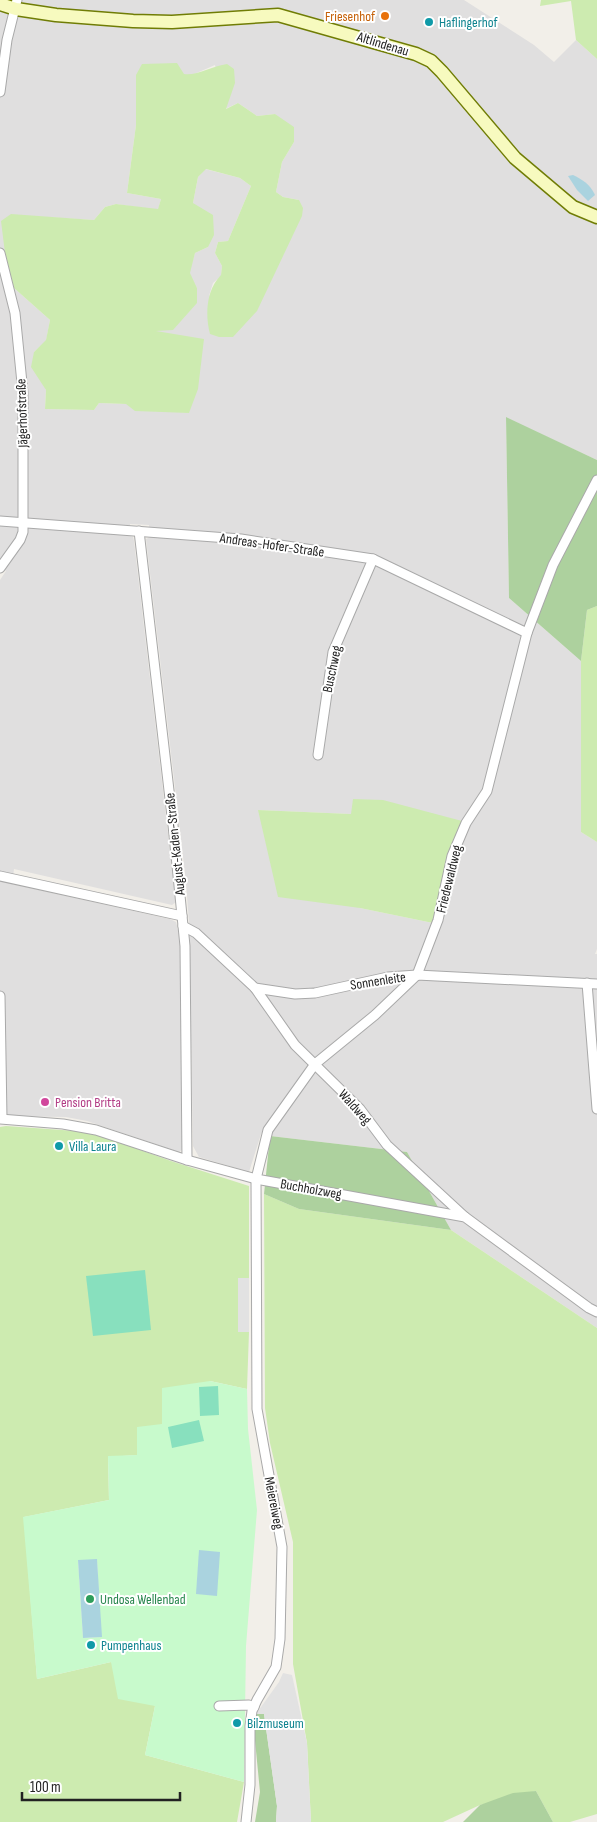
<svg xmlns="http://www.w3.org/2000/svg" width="597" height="1822" font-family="'Sofia Sans Condensed',sans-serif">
  <rect width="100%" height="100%" fill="#f2efe9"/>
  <g fill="#e0dfdf" fill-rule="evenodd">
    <path d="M 0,0 L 464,0 L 534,45 L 554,62 L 576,40 L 597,59 L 597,460 L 506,418 L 509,598 L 581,661 L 581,832 L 597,842 L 597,949 L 595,954 L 597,954 L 597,1328 L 451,1230 L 407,1152 L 270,1136 L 277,1121 L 320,1063 L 297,1043 L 202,933 L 189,923 L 186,882 L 146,539 L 150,537 L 149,525 L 130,524 L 130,536 L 133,537 L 134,541 L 176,902 L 172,905 L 14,869 L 12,884 L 170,919 L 176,922 L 180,938 L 183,1149 L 179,1152 L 87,1121 L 66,1117 L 0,1116 L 0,580 L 6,571 L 0,565 ZM 215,65 L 225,109 L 238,103 L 257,116 L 275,114 L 294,142 L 282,162 L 276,192 L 283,197 L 299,200 L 209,296 L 213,283 L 221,276 L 222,266 L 215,253 L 218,242 L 228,241 L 251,186 L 240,178 L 205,169 L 198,177 L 193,203 L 208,247 L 195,253 L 189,273 L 197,288 L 153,331 L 126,404 L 99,403 L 94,410 L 45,409 L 46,390 L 34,352 L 46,341 L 50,320 L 14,288 L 11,215 L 94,220 L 105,207 L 116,204 L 158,210 L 161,199 L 127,193 L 136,125 L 136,75 L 192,75 ZM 258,810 L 351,814 L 433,923 L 360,908 Z"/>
    <path d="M 191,931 L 251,987 L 311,1064 L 261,1134 L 249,1172 L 199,1157 L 193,1146 L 189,933 Z"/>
  </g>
  <g fill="#cdebb0">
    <path d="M 541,0 L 597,0 L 597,59 L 576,40 L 571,1 L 540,6 Z"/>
    <path d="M 177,63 L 184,74 C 196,76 213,66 227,64 L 234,69 L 235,83 L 226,109 L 238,103 L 257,116 L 275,114 L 294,127 L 294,142 L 282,162 L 276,192 L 283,197 L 299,200 L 303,208 L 302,216 L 257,311 L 233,337 L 219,337 L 210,334 C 205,315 206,290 221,275 L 222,266 L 215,253 L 218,242 L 228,241 L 251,186 L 240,178 L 206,169 L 198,177 L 193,203 L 213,215 L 214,235 L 208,247 L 195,253 L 190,273 L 197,288 L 197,303 L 173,330 L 156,331 L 204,339 L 198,389 L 189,413 L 135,411 L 126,404 L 99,403 L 94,410 L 45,409 L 46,390 L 31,367 L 34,352 L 46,340 L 50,320 L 14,288 L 6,261 L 1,221 L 11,214 L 94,220 L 105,207 L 116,204 L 158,209 L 161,199 L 127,193 L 136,125 L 136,75 L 142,64 Z"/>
    <path d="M 597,606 L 597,842 L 581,832 L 581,661 L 587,610 Z"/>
    <path d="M 353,799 L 383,800 L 462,821 L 449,855 L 433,923 L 360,908 L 278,897 L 258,810 L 351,814 Z"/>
    <path d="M 6,1126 L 90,1132 L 171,1161 L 249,1186 L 249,1278 L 238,1279 L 239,1332 L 249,1332 L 247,1389 L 210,1381 L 162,1424 L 137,1455 L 108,1457 L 109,1500 L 24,1517 L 37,1679 L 111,1662 L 155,1706 L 145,1755 L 244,1782 L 237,1822 L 0,1822 L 0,1127 Z"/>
    <path d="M 264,1194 L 299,1209 L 451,1230 L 597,1328 L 597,1814 L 570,1822 L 553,1822 L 536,1791 L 480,1805 L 443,1822 L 311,1822 L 307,1743 L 293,1664 L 293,1542 L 270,1443 L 265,1408 Z"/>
  </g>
  <g fill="#add19e">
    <path d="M 506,417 L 597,460 L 597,606 L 587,610 L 581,661 L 509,598 Z"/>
    <path d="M 270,1136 L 407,1152 L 451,1230 L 299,1209 L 264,1194 Z"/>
    <path d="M 256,1714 L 264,1714 L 277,1806 L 276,1822 L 255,1822 L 260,1792 L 253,1720 Z"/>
    <path d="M 536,1791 L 553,1822 L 463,1822 L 480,1805 L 513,1793 Z"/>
  </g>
  <path fill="#c8facc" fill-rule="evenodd" d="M 210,1381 L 247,1389 L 248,1429 L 257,1510 L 246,1646 L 244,1782 L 145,1755 L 155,1706 L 118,1699 L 111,1662 L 37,1679 L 23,1517 L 109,1500 L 108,1456 L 137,1455 L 137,1427 L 162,1424 L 162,1388 ZM 78,1560 L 97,1560 L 101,1637 L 83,1638 Z"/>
  <g fill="#88e0be">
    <path d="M 145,1270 L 151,1330 L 93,1336 L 86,1276 Z"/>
    <path d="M 218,1386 L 219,1415 L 200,1416 L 199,1387 Z"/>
    <path d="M 199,1420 L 204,1441 L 172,1448 L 168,1427 Z"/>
  </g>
  <g fill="#e2e2e2">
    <rect x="238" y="1278" width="11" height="54"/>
    <path d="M 283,1673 L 292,1675 L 307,1743 L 311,1822 L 276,1822 L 277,1806 L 264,1714 L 256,1714 L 279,1682 Z"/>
  </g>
  <g fill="#aad3df">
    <path d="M 573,175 C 583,180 590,184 595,195 L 588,201 L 577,190 L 568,176 Z"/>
    <path d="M 199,1550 L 220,1552 L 217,1596 L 196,1594 Z"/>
    <path d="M 97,1559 L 102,1637 L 83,1638 L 78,1560 Z"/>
  </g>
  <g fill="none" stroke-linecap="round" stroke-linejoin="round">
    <g stroke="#a9a9a9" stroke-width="11">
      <g id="street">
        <path d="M 0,92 L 7,40 L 17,0"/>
        <path d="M 0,253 L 15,313 L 23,393 L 23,532 L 20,540 L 0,568"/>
        <path d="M 0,521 L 241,539 L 373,559 L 527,633"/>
        <path d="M 139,531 L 173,825 L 185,946 L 187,1160"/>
        <path d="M 318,755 L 333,652 L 373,559"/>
        <path d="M 0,876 L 182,916"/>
        <path d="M 183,926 L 196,933 L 255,988 L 295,994 L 315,993 L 388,977 L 417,975 L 597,984"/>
        <path d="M 587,983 L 597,1109"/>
        <path d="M 255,988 L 295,1045 L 360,1109 L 387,1145 L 465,1217"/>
        <path d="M 0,996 L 2,1118"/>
        <path d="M 0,1119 L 63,1124 L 96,1130 L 187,1160 L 256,1179 L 465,1217 L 589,1308 L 597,1312"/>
        <path d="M 219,1706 L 249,1705 L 254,1707"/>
        <path d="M 246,1822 L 250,1785 L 250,1726 L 252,1711 L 257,1700 L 276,1667 L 280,1639 L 282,1547 L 257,1409 L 256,1179 L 268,1130 L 315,1064 L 375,1015 L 417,975 L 438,920 L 452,856 L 466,823 L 487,791 L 527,633 L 553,565 L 597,480"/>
      </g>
    </g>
    <g stroke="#707d05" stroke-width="15">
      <path id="secondary" d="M 0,4 L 16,9 L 56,15 L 133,21 L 172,22 L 278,15 L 416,54 L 431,61 L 442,72 L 515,158 L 573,207 L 597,217"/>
    </g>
    <use href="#street" stroke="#fff" stroke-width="9"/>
    <use href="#secondary" stroke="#f7fabf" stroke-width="12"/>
  </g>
  <circle fill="#e8710a" stroke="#fff" stroke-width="2" cx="385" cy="16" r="5"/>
  <g fill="#0f9aa8" stroke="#fff" stroke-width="2">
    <circle cx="429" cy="22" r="5"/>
    <circle cx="59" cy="1146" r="5"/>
    <circle cx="91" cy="1645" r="5"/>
    <circle cx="237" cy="1723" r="5"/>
  </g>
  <circle fill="#d1479c" stroke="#fff" stroke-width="2" cx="45" cy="1102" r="5"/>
  <circle fill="#2e9e5b" stroke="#fff" stroke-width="2" cx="90" cy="1599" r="5"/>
  <g text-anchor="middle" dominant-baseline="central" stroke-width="4" stroke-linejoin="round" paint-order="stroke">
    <g font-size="14" fill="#c56008" stroke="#fff" text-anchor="end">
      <text x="375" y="16">Friesenhof</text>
    </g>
    <g font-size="14" fill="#0d838f" stroke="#fff" text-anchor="start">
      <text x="439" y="22">Haflingerhof</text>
      <text x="69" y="1146">Villa Laura</text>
      <text x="101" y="1645">Pumpenhaus</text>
      <text x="247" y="1723">Bilzmuseum</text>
    </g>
    <g font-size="14" fill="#222" stroke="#fff">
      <text transform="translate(383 44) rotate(17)">Altlindenau</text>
      <text transform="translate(22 413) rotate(-92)">Jägerhofstraße</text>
      <text transform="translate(272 545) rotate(8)">Andreas-Hofer-Straße</text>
      <text transform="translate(332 669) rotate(-78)">Buschweg</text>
      <text transform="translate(175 844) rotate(-96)">August-Kaden-Straße</text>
      <text transform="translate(449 879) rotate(-76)">Friedewaldweg</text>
      <text transform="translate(378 981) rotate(-9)">Sonnenleite</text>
      <text transform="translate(355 1107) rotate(48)">Waldweg</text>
      <text transform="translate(311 1189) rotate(10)">Buchholzweg</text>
      <text transform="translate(274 1503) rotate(79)">Meiereiweg</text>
    </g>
    <g font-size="14" fill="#b23c85" stroke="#fff" text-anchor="start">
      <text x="55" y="1102">Pension Britta</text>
    </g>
    <g font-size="14" fill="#27864d" stroke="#fff" text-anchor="start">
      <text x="100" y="1599">Undosa Wellenbad</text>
    </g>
  </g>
  <path d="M22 1792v8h158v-8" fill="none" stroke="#222222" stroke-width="2.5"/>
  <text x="30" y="1792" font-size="15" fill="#222222" stroke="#ffffff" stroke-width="4" paint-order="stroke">100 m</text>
</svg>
